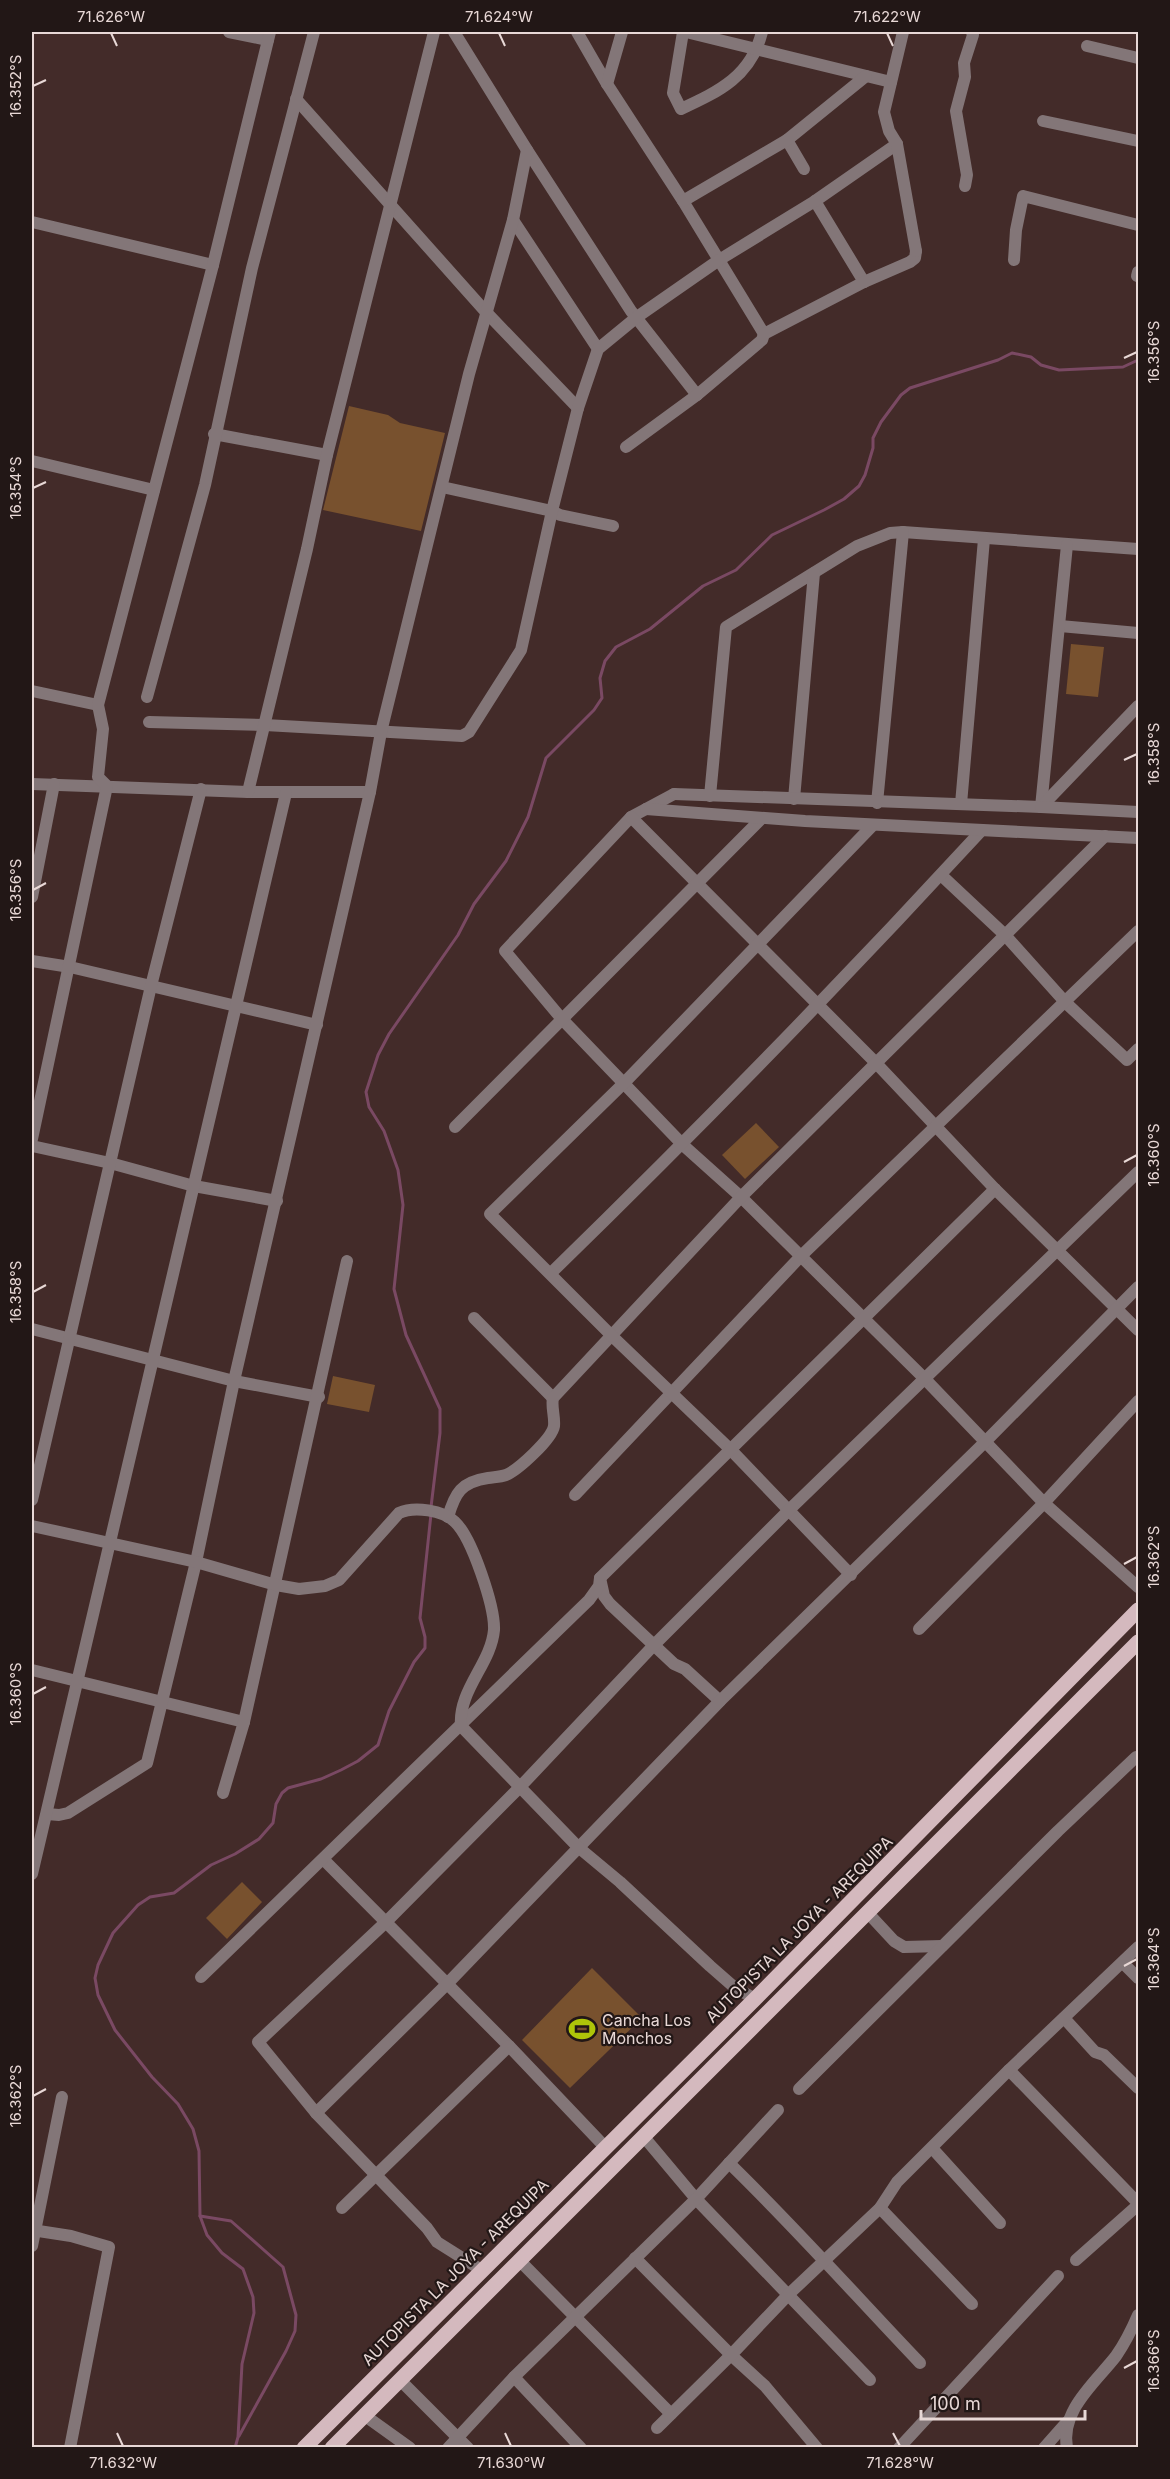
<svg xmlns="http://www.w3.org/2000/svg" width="1170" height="2479" font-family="Inter,sans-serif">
  <rect width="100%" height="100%" fill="#432b29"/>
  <g fill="#78512e">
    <path d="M 349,406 L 388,415 L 400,423 L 445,433 L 421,531 L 323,510 Z"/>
    <path d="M 1071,644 L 1104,647 L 1098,697 L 1066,694 Z"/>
    <path d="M 756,1123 L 779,1147 L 745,1179 L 722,1155 Z"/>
    <path d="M 333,1376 L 375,1385 L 369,1412 L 327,1404 Z"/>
    <path d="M 242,1882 L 262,1902 L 227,1939 L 206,1918 Z"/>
    <path d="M 592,1968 L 642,2018 L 570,2088 L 522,2040 Z"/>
  </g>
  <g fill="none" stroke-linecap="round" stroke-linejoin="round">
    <g stroke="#7a4963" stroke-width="3">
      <path d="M 431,1507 L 440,1433 L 440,1409 L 406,1335 L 394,1289 L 403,1205 L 398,1170 L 384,1131 L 369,1107 L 366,1092 L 378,1055 L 389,1034 L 458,935 L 474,904 L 506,861 L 528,817 L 546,758 L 594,710 L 602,698 L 600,678 L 605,661 L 616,647 L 650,629 L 703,586 L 736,570 L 772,535 L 824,510 L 844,499 L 859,486 L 865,475 L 873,448 L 873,438 L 881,422 L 901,395 L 910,388 L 998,360 L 1012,353 L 1031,357 L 1041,365 L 1059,370 L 1123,367 L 1138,360"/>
      <path d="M 200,2216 L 231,2221 L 283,2267 L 296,2315 L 295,2331 L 286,2351 L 239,2436"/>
      <path d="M 235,2448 L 238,2437 L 242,2364 L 254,2313 L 253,2297 L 243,2269 L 222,2253 L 207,2235 L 200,2216 L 199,2151 L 193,2129 L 178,2104 L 152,2077 L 115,2030 L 98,1995 L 95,1978 L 98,1965 L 113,1933 L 138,1905 L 150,1897 L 174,1893 L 211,1865 L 235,1854 L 259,1839 L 273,1823 L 276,1804 L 282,1793 L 288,1788 L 321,1779 L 341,1770 L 358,1761 L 378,1745 L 389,1711 L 414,1662 L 425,1648 L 425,1637 L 420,1618 L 431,1514"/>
    </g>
    <g stroke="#837678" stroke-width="12">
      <path d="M 229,32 L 268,40"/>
      <path d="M 454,32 L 527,150 L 631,311 L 697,395"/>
      <path d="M 577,32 L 607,84 L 683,201 L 764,334"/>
      <path d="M 683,32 L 673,93 L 681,109 C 720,91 751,76 762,32"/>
      <path d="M 686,32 L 891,82"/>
      <path d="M 1087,46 L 1138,58"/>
      <path d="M 607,84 L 622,32"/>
      <path d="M 296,99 L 485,311 L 578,408"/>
      <path d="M 1043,121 L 1138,141"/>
      <path d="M 787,140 L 804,169"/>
      <path d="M 965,186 L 967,175 L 956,111 L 965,77 L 964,63 L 973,35 L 972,32"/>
      <path d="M 683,201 L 787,140 L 866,76"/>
      <path d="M 815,201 L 864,282"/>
      <path d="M 513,220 L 598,349"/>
      <path d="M 32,222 L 213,265"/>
      <path d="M 1014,260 L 1016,230 L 1023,196 L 1138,225"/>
      <path d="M 214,434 L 327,455"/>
      <path d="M 626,447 L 697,395 L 762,340 L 764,334 L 864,282 L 910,262 L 915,258 L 916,251"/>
      <path d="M 32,461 L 154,490"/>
      <path d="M 442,487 L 552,511 L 560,515 L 613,526"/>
      <path d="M 1060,626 L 1138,633"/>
      <path d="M 32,691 L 98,705"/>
      <path d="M 149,722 L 265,725 L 462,736 L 469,732 L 521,650 L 552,511 L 578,408 L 598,349 L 637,317 L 719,260 L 815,201 L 897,144"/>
      <path d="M 32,784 L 248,792 L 370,792"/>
      <path d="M 248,792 L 307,549 L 327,455 L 434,32"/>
      <path d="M 674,794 L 631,817 L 505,951 L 561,1018 L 683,1145 L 741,1197 L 924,1378 L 1044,1503 L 1138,1587"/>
      <path d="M 710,796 L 726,627 L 857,546 L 890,533 L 903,532 L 1138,549"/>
      <path d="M 794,799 L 814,573"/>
      <path d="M 877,803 L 903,532"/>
      <path d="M 961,804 L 984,539"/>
      <path d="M 1041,807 L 1067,545"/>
      <path d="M 631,817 L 875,1062 L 995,1189 L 1138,1330"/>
      <path d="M 941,875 L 1005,935 L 1066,1003 L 1127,1060 L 1138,1049"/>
      <path d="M 32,897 L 54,784"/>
      <path d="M 32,961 L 70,967 L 317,1025"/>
      <path d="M 455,1127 L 762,818"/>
      <path d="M 32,1146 L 110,1163 L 194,1186 L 277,1201"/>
      <path d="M 551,1273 C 699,1129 842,982 982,830"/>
      <path d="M 474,1318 L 553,1398"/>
      <path d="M 32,1329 L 234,1381 L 319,1397"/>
      <path d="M 575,1495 L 801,1256 L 1138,931"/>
      <path d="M 32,1500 L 151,986 L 201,789"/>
      <path d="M 448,1517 C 455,1493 461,1482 488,1478 C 494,1477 500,1477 506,1475 C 518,1470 552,1439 554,1426 C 555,1416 551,1407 553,1398 L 741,1197 L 1105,836"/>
      <path d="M 851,1575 L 730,1449 L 612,1336 L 490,1214 L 624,1083 L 873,825"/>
      <path d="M 600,1578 L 604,1596 L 610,1604 L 674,1664 L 685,1669 L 720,1701"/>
      <path d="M 919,1629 L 1044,1503 L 1138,1401"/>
      <path d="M 32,1670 L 244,1722"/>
      <path d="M 223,1793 L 244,1722 L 347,1261"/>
      <path d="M 47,1814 L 59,1815 L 68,1813 L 147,1763 L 196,1562 L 234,1381 L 370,792 L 381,732 L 469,374 L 513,220 L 527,150"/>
      <path d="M 324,1860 L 509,2046 L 606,2148"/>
      <path d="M 32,1874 L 286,793"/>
      <path d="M 868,1913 L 894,1941 L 904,1947 L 942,1946"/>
      <path d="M 1123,1963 L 1138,1978"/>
      <path d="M 201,1977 L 589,1600 L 599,1586 L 600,1578 L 995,1189"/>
      <path d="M 1064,2018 L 1095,2052 L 1104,2055 L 1138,2088"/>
      <path d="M 1009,2070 L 1138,2203"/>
      <path d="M 799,2089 L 1058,1831 L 1136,1757"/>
      <path d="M 316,2113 L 447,1984 L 720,1701 L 985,1442 L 1138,1287"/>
      <path d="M 644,2137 L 696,2199 L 870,2380"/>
      <path d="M 932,2148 L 1000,2223"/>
      <path d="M 729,2163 C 795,2227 856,2296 920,2363"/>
      <path d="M 342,2208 L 509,2046"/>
      <path d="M 880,2208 L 972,2304"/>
      <path d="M 32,2230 L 71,2236 L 109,2247 L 70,2448"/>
      <path d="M 32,2246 L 62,2097"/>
      <path d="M 635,2258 L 731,2355 L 765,2386 L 817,2448"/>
      <path d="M 519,2260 L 671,2414"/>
      <path d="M 1076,2260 L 1138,2205"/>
      <path d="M 483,2271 L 437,2242 L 427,2228 L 316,2113 L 258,2042 L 386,1922 L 520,1787 L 654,1645 L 790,1509 L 1138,1172"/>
      <path d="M 514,2377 L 581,2448"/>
      <path d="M 400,2380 L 468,2448"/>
      <path d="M 364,2415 L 410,2448"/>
      <path d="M 657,2428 L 731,2355 L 789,2294 L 880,2208 L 897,2182 L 1009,2070 L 1138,1947"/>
      <path d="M 448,2448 L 514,2377 L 696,2199 L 778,2110"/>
      <path d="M 899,2448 L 1058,2276"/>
      <path d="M 1044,2448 L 1067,2422"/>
      <path d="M 1067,2448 C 1060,2410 1096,2382 1116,2356 C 1125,2343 1132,2329 1138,2315"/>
    </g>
    <g stroke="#837678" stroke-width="12">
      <path d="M 903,32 L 884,112 L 889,131 L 897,144 L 916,251"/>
      <path d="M 1137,276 L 1138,272"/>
      <path d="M 147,697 L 205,485 L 252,268 L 314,32"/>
      <path d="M 674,794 L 1041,807 L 1138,706"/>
      <path d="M 1041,807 L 1138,812"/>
      <path d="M 646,809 L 805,821 L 1138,838"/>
      <path d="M 32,1139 L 107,786 L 98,777 L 103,729 L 98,705 L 213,265 L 270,32"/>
      <path d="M 32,1526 L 196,1562 L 276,1585 L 299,1589 L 325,1586 L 339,1580 L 399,1513 C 414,1506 443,1510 455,1522 C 472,1538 495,1607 494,1630 C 491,1664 458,1690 461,1726 L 578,1847 L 620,1882 L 710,1966 L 734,1987 L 755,1999"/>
    </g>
    <g stroke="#d4b9be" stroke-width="15">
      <path d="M 304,2448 L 755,1999 L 1138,1610"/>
      <path d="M 332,2448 L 1138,1642"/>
    </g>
  </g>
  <path fill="none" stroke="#e8d8d6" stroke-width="2" d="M 111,33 L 117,46M 499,33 L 505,46M 887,33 L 893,46M 33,86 L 46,80M 1124,358 L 1137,352M 33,488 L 46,482M 1124,760 L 1137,754M 33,890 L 46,883M 1124,1162 L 1137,1155M 33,1292 L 46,1285M 1124,1564 L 1137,1557M 33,1694 L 46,1687M 1124,1966 L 1137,1959M 33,2096 L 46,2089M 1124,2368 L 1137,2361M 117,2433 L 123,2446M 505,2433 L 511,2446M 893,2433 L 900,2446"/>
  <defs>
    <g id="stadium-bare" transform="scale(2.07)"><path d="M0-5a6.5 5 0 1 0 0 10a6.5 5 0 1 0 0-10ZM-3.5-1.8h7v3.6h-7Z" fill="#aec509" stroke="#221716" stroke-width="2.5" paint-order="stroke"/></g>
  </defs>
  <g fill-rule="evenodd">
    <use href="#stadium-bare" x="582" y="2029"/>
  </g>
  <g text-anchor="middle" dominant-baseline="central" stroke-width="4.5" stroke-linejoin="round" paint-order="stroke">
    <g font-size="16" fill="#e8d8d6" stroke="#221716">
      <text transform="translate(799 1929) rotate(-45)">AUTOPISTA LA JOYA - AREQUIPA</text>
      <text transform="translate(455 2272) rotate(-45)">AUTOPISTA LA JOYA - AREQUIPA</text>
    </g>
    <g font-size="16" fill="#e8d8d6" stroke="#221716" text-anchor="start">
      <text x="602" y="2020">Cancha Los<tspan x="602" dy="18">Monchos</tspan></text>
    </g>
  </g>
  <rect width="1170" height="2479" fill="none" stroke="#221716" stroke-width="66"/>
  <path d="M921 2410v9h164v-9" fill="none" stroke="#e8d8d6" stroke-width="3"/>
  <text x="930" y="2410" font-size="18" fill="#e8d8d6" stroke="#221716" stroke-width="4.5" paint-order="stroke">100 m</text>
  <rect x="33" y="33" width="1104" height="2413" fill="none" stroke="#e8d8d6" stroke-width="2"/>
  <g font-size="15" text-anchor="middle" fill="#e8d8d6">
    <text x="111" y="22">71.626°W</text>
    <text x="499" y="22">71.624°W</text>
    <text x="887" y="22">71.622°W</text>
    <text transform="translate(16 86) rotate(-90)" y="5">16.352°S</text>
    <text transform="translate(1154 352) rotate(-90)" y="5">16.356°S</text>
    <text transform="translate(16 488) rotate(-90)" y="5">16.354°S</text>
    <text transform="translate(1154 754) rotate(-90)" y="5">16.358°S</text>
    <text transform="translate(16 890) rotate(-90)" y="5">16.356°S</text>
    <text transform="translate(1154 1155) rotate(-90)" y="5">16.360°S</text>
    <text transform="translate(16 1292) rotate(-90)" y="5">16.358°S</text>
    <text transform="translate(1154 1557) rotate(-90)" y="5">16.362°S</text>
    <text transform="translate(16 1694) rotate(-90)" y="5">16.360°S</text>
    <text transform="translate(1154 1959) rotate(-90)" y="5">16.364°S</text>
    <text transform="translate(16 2096) rotate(-90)" y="5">16.362°S</text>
    <text transform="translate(1154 2361) rotate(-90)" y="5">16.366°S</text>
    <text x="123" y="2468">71.632°W</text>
    <text x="511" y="2468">71.630°W</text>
    <text x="900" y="2468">71.628°W</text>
  </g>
</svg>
